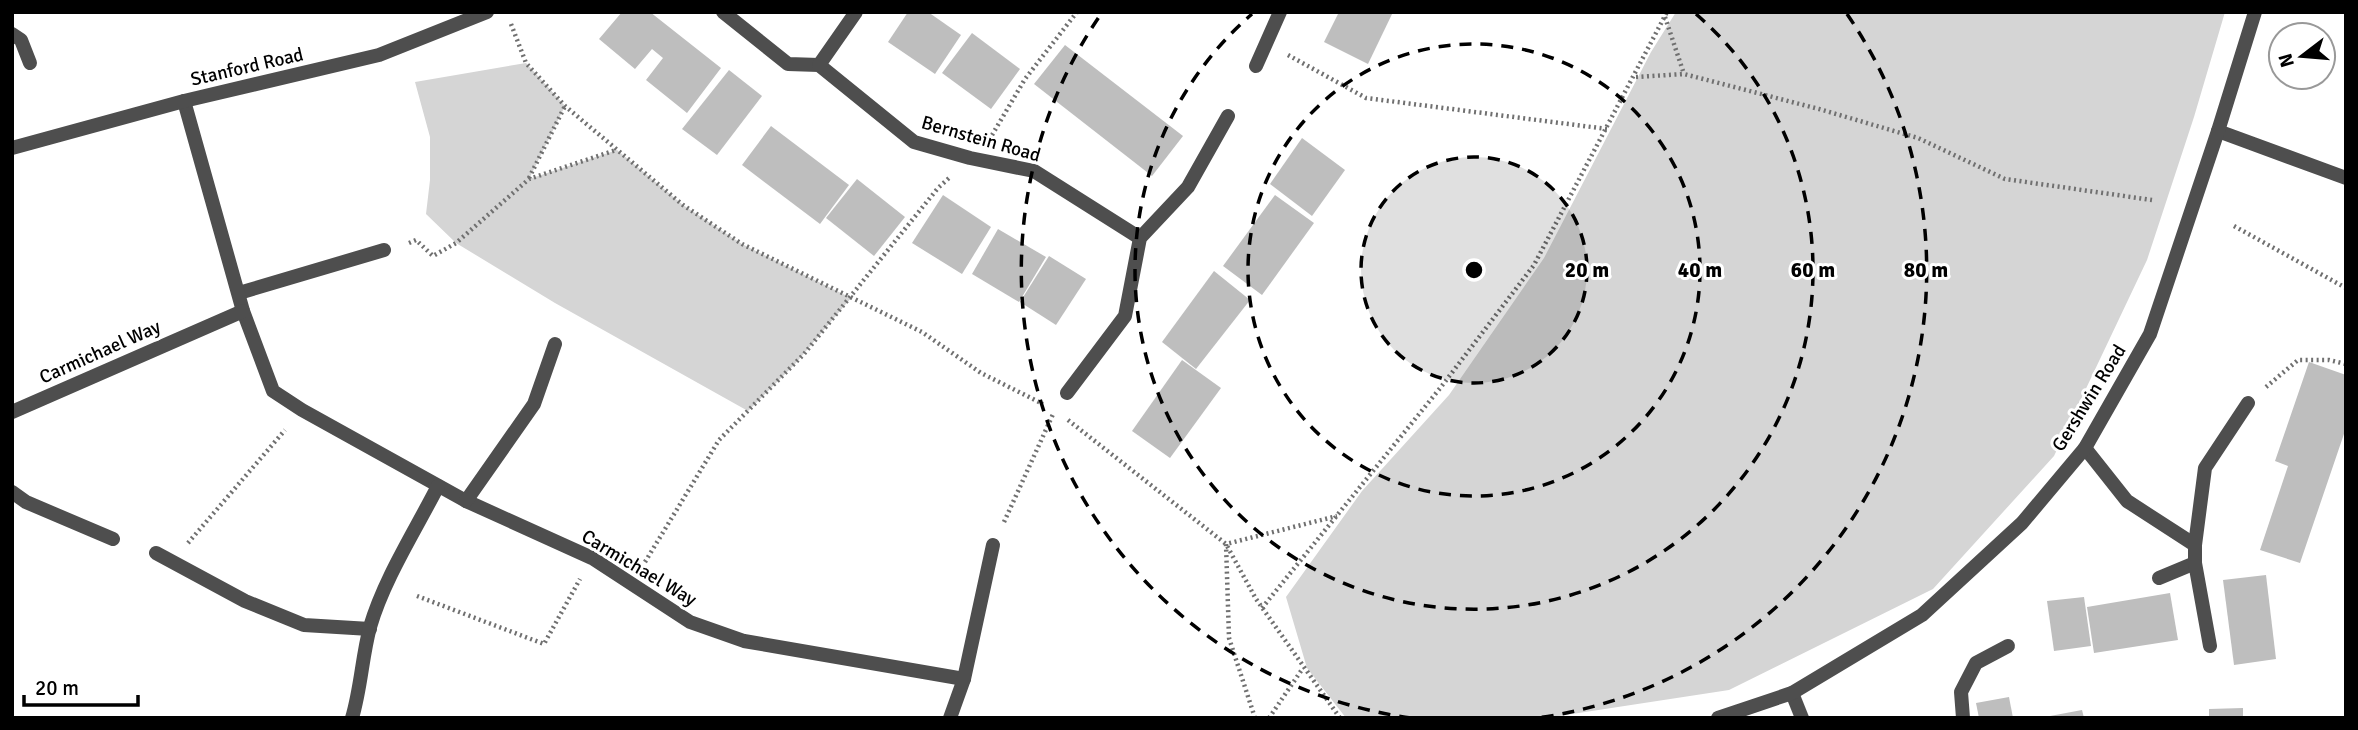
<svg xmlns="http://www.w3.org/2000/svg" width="2358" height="730" font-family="Signika,sans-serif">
  <rect width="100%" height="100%" fill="#fff"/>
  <g fill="#d5d5d5">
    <path d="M 1676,12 L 2225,12 L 2194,117 L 2147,260 L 2054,456 L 1933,589 L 1729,690 L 1546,718 L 1346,718 L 1307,668 L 1286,597 L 1362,491 L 1449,395 L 1544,258 L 1651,52 Z"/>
    <path d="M 526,63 L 565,106 L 529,179 L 617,150 L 683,205 L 742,244 L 851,298 L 795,364 L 748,411 L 555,303 L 456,243 L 426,214 L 430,180 L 430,137 L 415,82 Z"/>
  </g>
  <g fill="#bebebe">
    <path d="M 622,12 L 650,12 L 721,68 L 687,113 L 646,80 L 663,58 L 652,49 L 635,69 L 599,39 Z"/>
    <path d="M 908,12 L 928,12 L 961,35 L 935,74 L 888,42 Z"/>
    <path d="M 1339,12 L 1393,12 L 1368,64 L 1324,42 Z"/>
    <path d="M 972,33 L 1020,69 L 991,109 L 942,73 Z"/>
    <path d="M 1065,45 L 1183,136 L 1152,176 L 1034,84 Z"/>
    <path d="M 729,70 L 762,96 L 717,155 L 682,129 Z"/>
    <path d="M 771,126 L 849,185 L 820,224 L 742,165 Z"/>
    <path d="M 1302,138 L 1345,170 L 1312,216 L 1270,184 Z"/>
    <path d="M 857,179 L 905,217 L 874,256 L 826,218 Z"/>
    <path d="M 943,195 L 991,227 L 962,274 L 912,243 Z"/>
    <path d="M 1275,195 L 1314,223 L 1262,295 L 1223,266 Z"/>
    <path d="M 998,229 L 1046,257 L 1019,302 L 972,274 Z"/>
    <path d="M 1049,256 L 1086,279 L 1056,325 L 1020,302 Z"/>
    <path d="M 1214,271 L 1250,300 L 1196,369 L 1162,342 Z"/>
    <path d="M 1182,360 L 1221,388 L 1170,458 L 1132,431 Z"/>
    <path d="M 2309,362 L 2346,375 L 2346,428 L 2300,563 L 2260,550 L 2288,466 L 2275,461 Z"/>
    <path d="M 2266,575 L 2276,659 L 2234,665 L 2223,580 Z"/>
    <path d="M 2170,593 L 2178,640 L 2094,653 L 2087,607 Z"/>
    <path d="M 2084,597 L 2091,646 L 2054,651 L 2047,601 Z"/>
    <path d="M 2009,697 L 2013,718 L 1979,718 L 1976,703 Z"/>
    <path d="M 2243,708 L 2243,718 L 2209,718 L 2209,709 Z"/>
    <path d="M 2082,710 L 2084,718 L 2050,718 L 2050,716 Z"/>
  </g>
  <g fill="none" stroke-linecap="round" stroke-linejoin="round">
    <g stroke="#707070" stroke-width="4.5" stroke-dasharray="2 3.5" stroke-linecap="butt">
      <path d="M 1665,17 L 1684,74"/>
      <path d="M 511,24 L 526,63 L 565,106 L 683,205 L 742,244 L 922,332 L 981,373 L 1043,404"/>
      <path d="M 1288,55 L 1366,98 L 1607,129"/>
      <path d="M 1636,77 L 1684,74 L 1819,109 L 1918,138 L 2005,179 L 2152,200"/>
      <path d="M 992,135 L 1025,79 L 1077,12"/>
      <path d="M 529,178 L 565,106"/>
      <path d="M 2234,226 L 2346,288"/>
      <path d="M 409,243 L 416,240 L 433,256 L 456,243 L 529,179 L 616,150"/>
      <path d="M 2266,387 L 2298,360 L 2329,360 L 2346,364"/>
      <path d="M 1068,420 L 1226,544 L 1256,599 L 1340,718"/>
      <path d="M 1004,522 L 1054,412"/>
      <path d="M 188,543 L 285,430"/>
      <path d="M 645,562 L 719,440 L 804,354 L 938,188 L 949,178"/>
      <path d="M 417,596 L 544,644 L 580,579"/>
      <path d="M 1262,608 L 1441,387 L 1534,265 L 1667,12"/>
      <path d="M 1255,718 L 1229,638 L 1226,544 L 1337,516"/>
      <path d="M 1269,718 L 1303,668"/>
    </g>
    <g stroke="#4e4e4e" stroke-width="14">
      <path d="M 12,34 L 21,40 L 30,63"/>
      <path d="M 239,293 L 384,250"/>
      <path d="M 1963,718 L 1961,692 L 1976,663 L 2008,646"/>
    </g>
    <g stroke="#4e4e4e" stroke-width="14">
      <path d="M 723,12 L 788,64 L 819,65 L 914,142 L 970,158 L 1034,171 L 1140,238"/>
      <path d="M 819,65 L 856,12"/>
      <path d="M 1256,66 L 1280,12"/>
      <path d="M 184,101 L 243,311 L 273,391 L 302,410 L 466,501 L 592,558 L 690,622 L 744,641 L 964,679"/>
      <path d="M 2218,131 L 2346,178"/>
      <path d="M 12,148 L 184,101 L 379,55 L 487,12"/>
      <path d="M 1067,393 L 1125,316 L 1140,238 L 1188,187 L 1228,116"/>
      <path d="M 12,412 L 243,311"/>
      <path d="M 2085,448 L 2127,501 L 2195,545"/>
      <path d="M 12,492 L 26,502 L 113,539"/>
      <path d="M 466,501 L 534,404 L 555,344"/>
      <path d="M 156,553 L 245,601 L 304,625 L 370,629"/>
      <path d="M 2159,578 L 2195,563"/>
      <path d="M 2210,646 L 2195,563 L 2195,545 L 2205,468 L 2248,403"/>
      <path d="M 1792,693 L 1802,718"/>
      <path d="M 352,718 C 361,688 362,657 370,627 C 384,579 415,531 438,486"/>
      <path d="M 950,718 L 964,679 L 993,545"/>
      <path d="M 1718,718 L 1792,693 L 1922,615 L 2022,523 L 2085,448 L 2150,334 L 2218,131 L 2255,12"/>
    </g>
  </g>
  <circle cx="1474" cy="270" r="113" fill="#000" fill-opacity=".12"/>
  <g fill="none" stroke="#000" stroke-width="3.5" stroke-dasharray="12 9">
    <circle cx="1474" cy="270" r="113"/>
    <circle cx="1474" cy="270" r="226"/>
    <path d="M1696 14A339 339 0 1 1 1252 14"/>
    <path d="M1411 718A452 452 0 0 1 1101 14M1847 14A452 452 0 0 1 1537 718"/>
  </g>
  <g text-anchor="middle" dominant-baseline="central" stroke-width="6" stroke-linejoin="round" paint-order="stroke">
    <g font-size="19" fill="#000" stroke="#fff">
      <text transform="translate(247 67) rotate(-13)">Stanford Road</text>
      <text transform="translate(981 139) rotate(16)">Bernstein Road</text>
      <text transform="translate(100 352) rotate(-24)">Carmichael Way</text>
      <text transform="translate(2089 398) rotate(-58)">Gershwin Road</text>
      <text transform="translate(639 568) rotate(31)">Carmichael Way</text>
    </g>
  </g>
  <circle cx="1474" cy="270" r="10" fill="#000" stroke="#fff" stroke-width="3.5"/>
  <g font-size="21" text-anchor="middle" font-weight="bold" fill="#000" stroke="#fff" stroke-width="6" stroke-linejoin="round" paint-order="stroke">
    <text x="1587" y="277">20 m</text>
    <text x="1700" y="277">40 m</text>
    <text x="1813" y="277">60 m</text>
    <text x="1926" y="277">80 m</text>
  </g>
  <rect width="2358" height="730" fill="none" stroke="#000000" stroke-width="28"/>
  <g transform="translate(2302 56) rotate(254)"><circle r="33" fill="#ffffff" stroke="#999999" stroke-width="2"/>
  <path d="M0-5L12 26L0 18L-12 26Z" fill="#000000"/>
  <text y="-10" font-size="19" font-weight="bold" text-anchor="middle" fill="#000000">N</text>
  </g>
  <path d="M24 695v10h114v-10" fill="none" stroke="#000000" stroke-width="3.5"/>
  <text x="35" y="695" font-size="21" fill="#000000" stroke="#ffffff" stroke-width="5" paint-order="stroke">20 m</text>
</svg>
